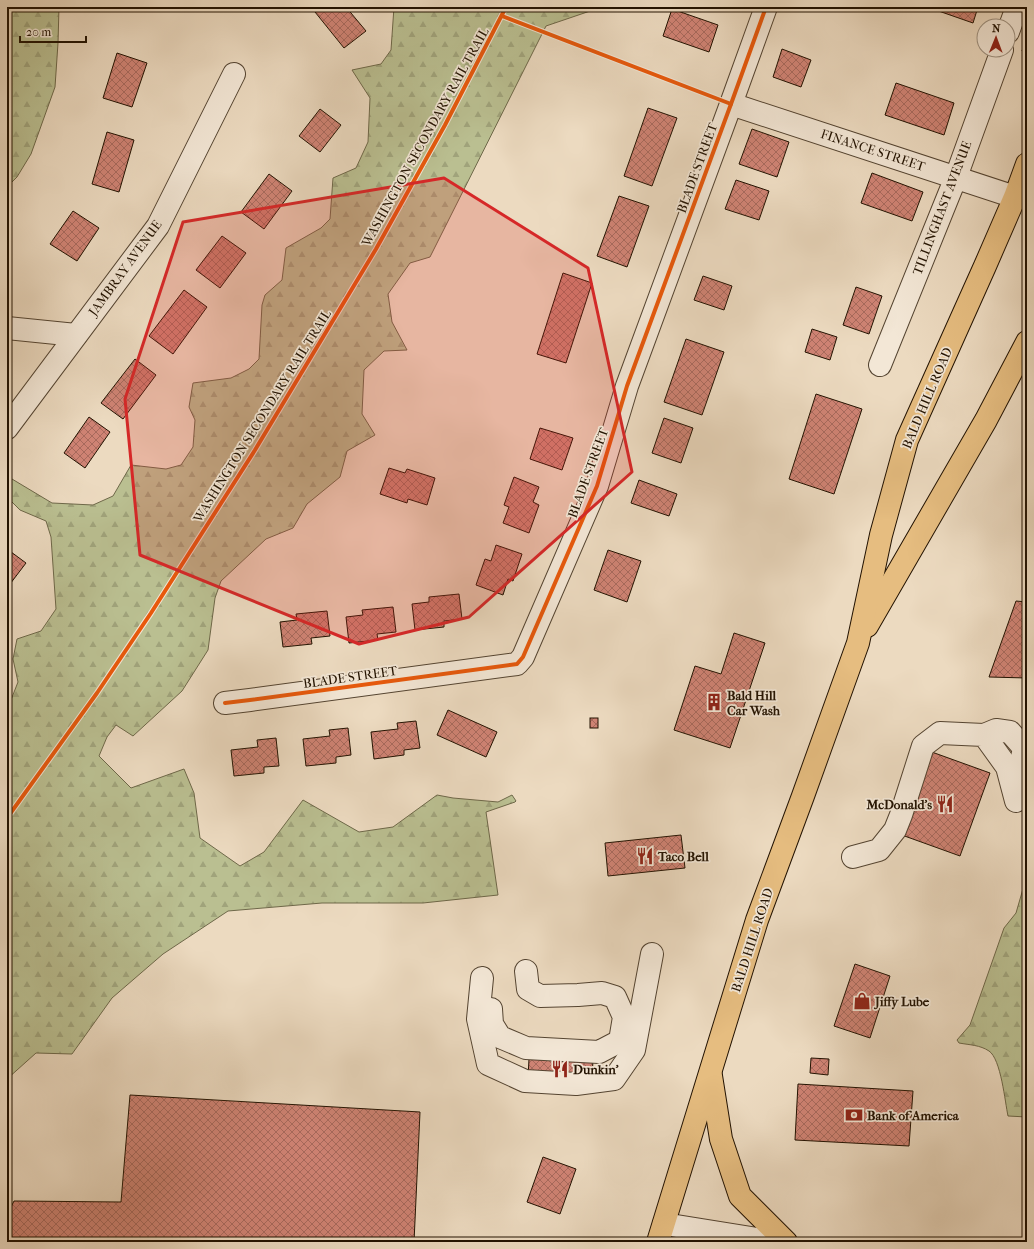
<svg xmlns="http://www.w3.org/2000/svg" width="1034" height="1249" font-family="'IM FELL French Canon',serif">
  <defs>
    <pattern id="forest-firs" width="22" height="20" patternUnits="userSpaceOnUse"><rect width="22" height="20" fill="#babf91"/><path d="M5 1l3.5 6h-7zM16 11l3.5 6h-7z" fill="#a0a37b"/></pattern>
    <pattern id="building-cross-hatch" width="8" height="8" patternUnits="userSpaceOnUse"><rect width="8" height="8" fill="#cf8374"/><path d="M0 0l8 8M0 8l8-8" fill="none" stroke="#a86a5d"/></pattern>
  </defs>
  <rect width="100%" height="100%" fill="#ecdac0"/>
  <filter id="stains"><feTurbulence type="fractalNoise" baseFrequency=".005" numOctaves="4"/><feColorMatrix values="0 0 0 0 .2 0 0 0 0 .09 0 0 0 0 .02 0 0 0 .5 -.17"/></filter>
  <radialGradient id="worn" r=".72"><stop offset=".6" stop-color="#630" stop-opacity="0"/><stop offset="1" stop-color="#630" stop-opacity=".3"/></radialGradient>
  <g fill="url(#forest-firs)" stroke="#6e6849">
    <path d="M 7,7 L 59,7 L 58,43 L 55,87 L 31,154 L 17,177 L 7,187 Z"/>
    <path d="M 394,7 L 622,7 L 599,8 L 546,26 L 430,257 L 410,263 L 388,294 L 392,322 L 407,350 L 384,351 L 364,370 L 362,414 L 375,435 L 347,451 L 340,477 L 307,504 L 293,528 L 266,539 L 221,581 L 215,598 L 208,650 L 182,691 L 133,736 L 116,725 L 107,737 L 99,756 L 131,788 L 184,769 L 194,793 L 200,838 L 240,866 L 264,852 L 303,800 L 359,832 L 393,827 L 437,795 L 453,798 L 498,802 L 512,795 L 516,801 L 515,802 L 486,812 L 498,895 L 423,903 L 322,903 L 228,911 L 163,954 L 112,998 L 72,1054 L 36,1053 L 7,1079 L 7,707 L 9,705 L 18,682 L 13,659 L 17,639 L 41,631 L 56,609 L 51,537 L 46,521 L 20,510 L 7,497 L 7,476 L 52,503 L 93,505 L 113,496 L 131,465 L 166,469 L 181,465 L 193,447 L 195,420 L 189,407 L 193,383 L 231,378 L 249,369 L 259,359 L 262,305 L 265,295 L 282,280 L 286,248 L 321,228 L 330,219 L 333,178 L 356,168 L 368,142 L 370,98 L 352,70 L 381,64 L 391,50 Z"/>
    <path d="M 1027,875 L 1027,1117 L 1008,1116 C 1005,1102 1001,1059 989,1051 C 980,1045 970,1045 959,1043 L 957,1040 L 970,1025 L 1004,928 L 1016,913 Z"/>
  </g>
  <g fill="url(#building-cross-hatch)" stroke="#221201">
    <path d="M 321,7 L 346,7 L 366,31 L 344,48 L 315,12 Z"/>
    <path d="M 930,7 L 978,7 L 973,23 L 930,8 Z"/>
    <path d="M 672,9 L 718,25 L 709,52 L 663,36 Z"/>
    <path d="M 1027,35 L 1027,53 L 1022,51 Z"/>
    <path d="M 782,49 L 811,60 L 801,87 L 773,77 Z"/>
    <path d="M 117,53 L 147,63 L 132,107 L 103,98 Z"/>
    <path d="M 896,83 L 954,103 L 944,135 L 885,115 Z"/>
    <path d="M 648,108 L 677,118 L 652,186 L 624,176 Z"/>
    <path d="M 320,109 L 341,125 L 320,152 L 299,136 Z"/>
    <path d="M 752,129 L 789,142 L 777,177 L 739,164 Z"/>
    <path d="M 107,132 L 134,140 L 119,192 L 92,184 Z"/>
    <path d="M 872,173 L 923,192 L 912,221 L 861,203 Z"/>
    <path d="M 269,174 L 292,191 L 264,229 L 241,212 Z"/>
    <path d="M 736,180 L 769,191 L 759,220 L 725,209 Z"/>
    <path d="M 619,196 L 649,206 L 627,267 L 597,256 Z"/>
    <path d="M 73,211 L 99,228 L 77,261 L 50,244 Z"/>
    <path d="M 222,236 L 246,253 L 220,288 L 196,270 Z"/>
    <path d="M 563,273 L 592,283 L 566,363 L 537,354 Z"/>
    <path d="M 703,276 L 732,286 L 724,310 L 694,300 Z"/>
    <path d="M 856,287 L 882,296 L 869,334 L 843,325 Z"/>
    <path d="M 184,290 L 207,307 L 173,354 L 149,336 Z"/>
    <path d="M 812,329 L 837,337 L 830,360 L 805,352 Z"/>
    <path d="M 686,339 L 724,352 L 702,415 L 664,402 Z"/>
    <path d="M 135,359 L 156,375 L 123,419 L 101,403 Z"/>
    <path d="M 816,394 L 862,409 L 834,494 L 789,479 Z"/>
    <path d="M 89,417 L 110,432 L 85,468 L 64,453 Z"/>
    <path d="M 664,418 L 693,428 L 681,463 L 652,453 Z"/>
    <path d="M 540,428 L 573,438 L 562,470 L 530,459 Z"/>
    <path d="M 389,468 L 405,473 L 407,469 L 435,478 L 427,505 L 408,499 L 407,503 L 380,494 Z"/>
    <path d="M 514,477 L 539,487 L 533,502 L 539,505 L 529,533 L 503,523 L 509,507 L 504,505 Z"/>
    <path d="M 639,480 L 677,494 L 669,516 L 631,503 Z"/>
    <path d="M 496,545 L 522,554 L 513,581 L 508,579 L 503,595 L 476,585 L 485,559 L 491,561 Z"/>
    <path d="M 7,549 L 26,563 L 7,588 Z"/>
    <path d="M 608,550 L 641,561 L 627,602 L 594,590 Z"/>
    <path d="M 459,594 L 462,619 L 444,621 L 444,627 L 415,630 L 412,604 L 429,602 L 429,597 Z"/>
    <path d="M 1016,601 L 1027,602 L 1027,678 L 989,677 Z"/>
    <path d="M 393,607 L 396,632 L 377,634 L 378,640 L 349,643 L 346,617 L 363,615 L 362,610 Z"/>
    <path d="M 327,611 L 330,636 L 311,638 L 312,644 L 283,647 L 280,622 L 297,620 L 296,614 Z"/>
    <path d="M 734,633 L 765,643 L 730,748 L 674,730 L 695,666 L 721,674 Z"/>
    <path d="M 448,710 L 497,732 L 486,757 L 437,735 Z"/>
    <rect x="590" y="718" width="8" height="10"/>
    <path d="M 416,721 L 420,748 L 404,750 L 404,755 L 374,759 L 371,732 L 398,729 L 397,723 Z"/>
    <path d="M 348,728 L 351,755 L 336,757 L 336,763 L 306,766 L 303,739 L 330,736 L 329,730 Z"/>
    <path d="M 276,738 L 279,766 L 264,767 L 264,773 L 234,776 L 231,750 L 258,747 L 257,740 Z"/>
    <path d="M 929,751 L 990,773 L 960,856 L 899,834 Z"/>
    <path d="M 681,835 L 685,868 L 608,876 L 605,843 Z"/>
    <path d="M 855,964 L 890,976 L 870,1038 L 834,1026 Z"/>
    <path d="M 811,1058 L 829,1059 L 828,1075 L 810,1073 Z"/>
    <path d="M 529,1059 L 593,1060 L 592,1079 L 528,1078 Z"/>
    <path d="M 798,1084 L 913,1091 L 909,1146 L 795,1140 Z"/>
    <path d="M 130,1095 L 420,1112 L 414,1242 L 7,1242 L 7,1215 L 14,1201 L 121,1202 Z"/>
    <path d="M 543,1157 L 576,1169 L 560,1214 L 527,1202 Z"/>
  </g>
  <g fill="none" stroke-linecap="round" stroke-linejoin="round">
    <g stroke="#544431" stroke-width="24">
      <g id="minor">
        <path d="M 1008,32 L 1017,7"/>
        <path d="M 731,104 L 1015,197"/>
        <path d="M 7,328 L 76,335"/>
        <path d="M 880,365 L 956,177 L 1002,50"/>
        <path d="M 7,428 L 158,226 L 234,74"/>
        <path d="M 225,703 L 250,700 L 517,664 L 523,657 L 597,486 L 627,386 L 731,104 L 766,7"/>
        <path d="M 984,735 L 996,730 L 1010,732 L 1024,748 L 1019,772 L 1017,792"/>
        <path d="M 853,857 L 879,850 L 895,830 L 901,815 L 923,746 L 940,733 L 984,735 L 1007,767 L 1016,801"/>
        <path d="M 482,978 L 478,1019 L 488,1064 L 525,1081 L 576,1084 L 614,1079 L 634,1050 L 652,954"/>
        <path d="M 491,1009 L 492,1024 L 500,1037 L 526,1048 L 599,1052 L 620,1041 L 624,1017 L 615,997 L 602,993 L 578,995 L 540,996 L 528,989 L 526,971"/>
        <path d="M 664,1224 L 776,1242"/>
      </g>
    </g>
    <g stroke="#221201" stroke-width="24">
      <g id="major">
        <path d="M 867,626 L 986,420 L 1027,342"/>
        <path d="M 711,1076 L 721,1139 L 740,1196 L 786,1242"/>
        <path d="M 658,1242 L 757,920 L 803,796 L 858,643 L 881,535 L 907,440 L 985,266 L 1015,197 L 1027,164"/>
      </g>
    </g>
    <use href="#minor" stroke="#f3e7d6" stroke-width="22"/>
    <use href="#major" stroke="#e6bd80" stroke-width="22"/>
    <g stroke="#f3e7d6" stroke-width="6">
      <g id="cycleway">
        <path d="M 502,16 L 731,104"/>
        <path d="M 225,703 L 250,700 L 517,664 L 523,657 L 597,486 L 627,386 L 731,104 L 766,7"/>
        <path d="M 7,818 L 97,693 L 151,613 L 255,450 L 376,249 L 445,125 L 506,7"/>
      </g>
    </g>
    <use href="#cycleway" stroke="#e8590c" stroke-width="4"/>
  </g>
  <path fill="#d62828" fill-opacity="0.2" stroke="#d62828" stroke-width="3" stroke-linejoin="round" d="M 444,178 L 588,268 L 632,472 L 469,617 L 359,644 L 140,555 L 125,399 L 183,222 Z"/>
  <defs>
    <g id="building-bare" transform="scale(1.38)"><path d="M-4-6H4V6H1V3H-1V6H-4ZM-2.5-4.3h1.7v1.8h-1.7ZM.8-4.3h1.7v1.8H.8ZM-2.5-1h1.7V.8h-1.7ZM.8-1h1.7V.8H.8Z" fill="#8f2418" stroke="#f3e7d6" stroke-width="2.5" paint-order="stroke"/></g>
    <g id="restaurant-bare" transform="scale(1.38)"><path d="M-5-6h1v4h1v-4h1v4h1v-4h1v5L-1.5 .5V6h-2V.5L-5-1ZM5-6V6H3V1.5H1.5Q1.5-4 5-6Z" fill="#8f2418" stroke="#f3e7d6" stroke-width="2.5" paint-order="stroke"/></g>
    <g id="shop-bare" transform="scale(1.38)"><path d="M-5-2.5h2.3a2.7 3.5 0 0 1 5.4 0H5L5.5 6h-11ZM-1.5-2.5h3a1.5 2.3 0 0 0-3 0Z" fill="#8f2418" stroke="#f3e7d6" stroke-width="2.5" paint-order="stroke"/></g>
    <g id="bank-bare" transform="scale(1.38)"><path d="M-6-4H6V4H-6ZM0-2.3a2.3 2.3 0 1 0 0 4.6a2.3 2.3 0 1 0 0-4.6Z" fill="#8f2418" stroke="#f3e7d6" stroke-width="2.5" paint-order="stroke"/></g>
  </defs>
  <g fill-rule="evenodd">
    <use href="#building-bare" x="714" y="702"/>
    <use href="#restaurant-bare" x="945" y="804"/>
    <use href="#restaurant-bare" x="645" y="856"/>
    <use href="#shop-bare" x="862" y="1001"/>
    <use href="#restaurant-bare" x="560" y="1069"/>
    <use href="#bank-bare" x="854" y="1115"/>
  </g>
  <g text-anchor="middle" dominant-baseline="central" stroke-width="3.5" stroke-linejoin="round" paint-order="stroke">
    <g font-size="13" fill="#221201" stroke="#f3e7d6">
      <text transform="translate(425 137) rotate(-61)">WASHINGTON SECONDARY RAIL TRAIL</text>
      <text transform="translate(873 150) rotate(18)">FINANCE STREET</text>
      <text transform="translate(697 168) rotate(-70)">BLADE STREET</text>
      <text transform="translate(942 208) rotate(-69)">TILLINGHAST AVENUE</text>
      <text transform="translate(125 268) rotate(-54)">JAMBRAY AVENUE</text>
      <text transform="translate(927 398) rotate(-67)">BALD HILL ROAD</text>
      <text transform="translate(262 416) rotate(-58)">WASHINGTON SECONDARY RAIL TRAIL</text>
      <text transform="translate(588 473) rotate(-70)">BLADE STREET</text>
      <text transform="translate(350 677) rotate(-8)">BLADE STREET</text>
      <text transform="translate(752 940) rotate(-72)">BALD HILL ROAD</text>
    </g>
    <g font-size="13" font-weight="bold" fill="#221201" stroke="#f3e7d6" text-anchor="start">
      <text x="727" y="695">Bald Hill<tspan x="727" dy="15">Car Wash</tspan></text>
      <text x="932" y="804" text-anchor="end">McDonald's</text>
      <text x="658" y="856">Taco Bell</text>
      <text x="875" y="1001">Jiffy Lube</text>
      <text x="573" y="1069">Dunkin'</text>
      <text x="867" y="1115">Bank of America</text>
    </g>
  </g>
  <rect width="1034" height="1249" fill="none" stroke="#ecdac0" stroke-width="24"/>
  <rect x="8" y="8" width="1018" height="1233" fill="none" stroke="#221201" stroke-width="2"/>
  <rect x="12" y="12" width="1010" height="1225" fill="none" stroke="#221201"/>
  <g transform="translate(996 38) rotate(1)"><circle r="19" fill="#f3e7d6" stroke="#9f9281"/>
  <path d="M0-3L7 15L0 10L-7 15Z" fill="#8f2418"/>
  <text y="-6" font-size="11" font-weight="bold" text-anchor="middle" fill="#221201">N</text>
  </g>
  <path d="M20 36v6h66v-6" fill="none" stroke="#221201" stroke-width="2"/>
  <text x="26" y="36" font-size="12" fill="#221201" stroke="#f3e7d6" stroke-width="3" paint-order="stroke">20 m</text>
  <rect width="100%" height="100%" filter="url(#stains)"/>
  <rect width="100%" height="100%" fill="url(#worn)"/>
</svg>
